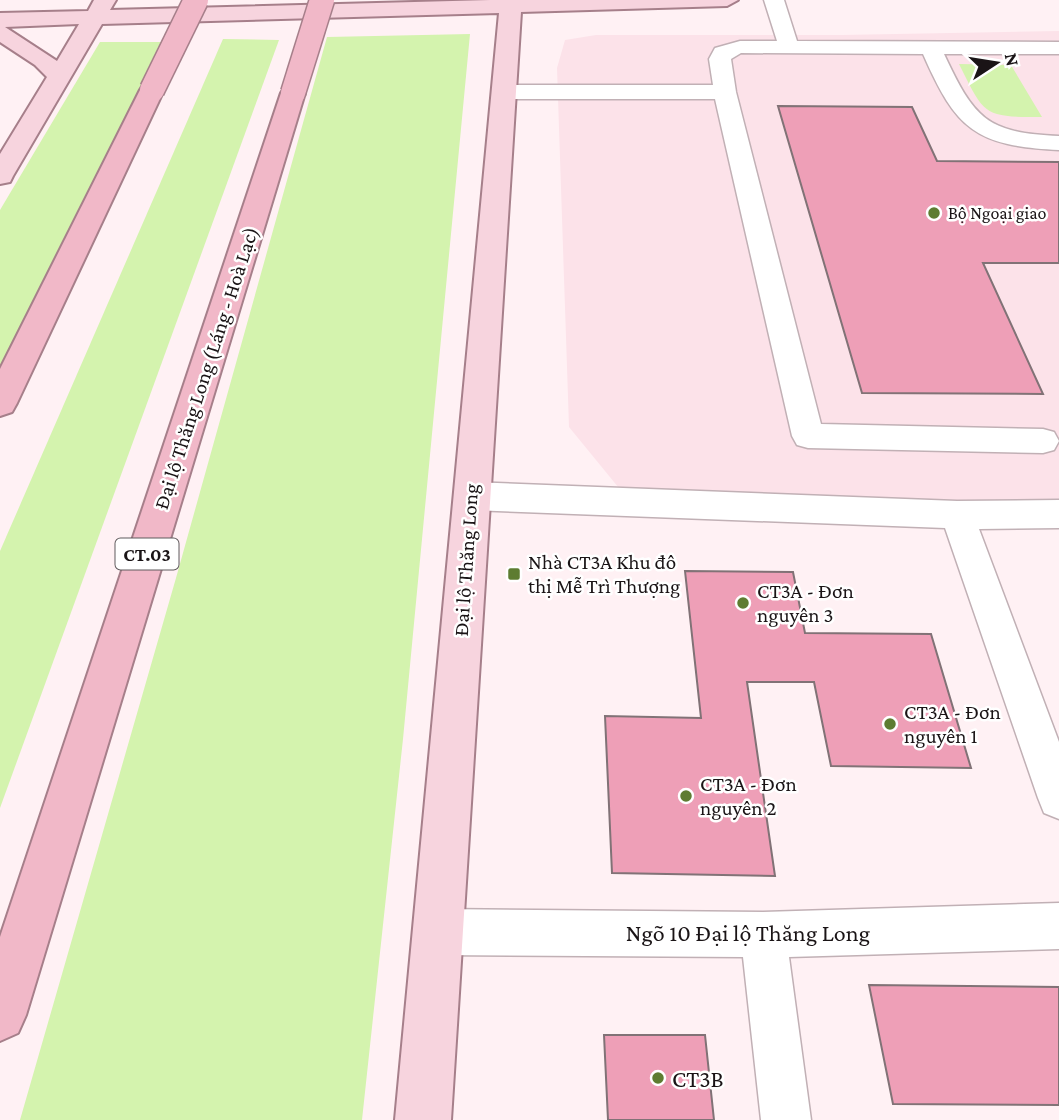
<svg xmlns="http://www.w3.org/2000/svg" width="1059" height="1120" font-family="'Crimson Pro',serif">
  <rect width="100%" height="100%" fill="#fff1f4"/>
  <path fill="#fce2e9" d="M 1059,31 L 1059,514 L 623,493 L 569,427 L 557,68 L 565,40 L 596,35 L 842,35 Z"/>
  <g fill="#d4f3ae">
    <path d="M 470,34 L 403,739 L 362,1120 L 20,1120 L 176,578 L 327,37 Z"/>
    <path d="M 223,39 L 279,40 L 0,808 L 0,551 Z"/>
    <path d="M 100,42 L 173,42 L 0,388 L 0,210 Z"/>
    <path d="M 959,64 L 1011,65 L 1042,117 C 983,117 985,116 959,64 Z"/>
  </g>
  <g fill="#ee9fb7" stroke="#817276" stroke-width="2">
    <path d="M 778,106 L 912,107 L 937,161 L 1059,162 L 1059,263 L 983,263 L 1043,394 L 862,393 Z"/>
    <path d="M 685,571 L 793,572 L 805,633 L 931,634 L 971,768 L 831,766 L 814,682 L 747,682 L 775,876 L 612,873 L 605,716 L 701,718 Z"/>
    <path d="M 869,985 L 1059,987 L 1059,1105 L 893,1104 Z"/>
    <path d="M 604,1035 L 705,1035 L 714,1120 L 608,1120 Z"/>
  </g>
  <g fill="none" stroke-linecap="round" stroke-linejoin="round">
    <g stroke="#c1b0b5" stroke-width="3">
      <g id="minor">
        <path d="M 764,0 L 784,0 L 797,41 L 1059,42 L 1059,54 L 944,54 C 974,118 986,133 1059,136 L 1059,150 C 975,146 956,129 923,54 L 741,53 L 731,59 L 736,92 L 821,424 L 1043,429 L 1054,432 L 1059,441 L 1054,450 L 1043,453 L 808,448 L 797,445 L 792,436 L 715,99 L 503,99 L 492,92 L 503,85 L 713,85 L 709,59 L 715,48 L 740,41 L 777,41 Z"/>
        <path d="M 471,482 L 957,501 L 1059,500 L 1059,528 L 979,529 L 1059,742 L 1059,819 L 1044,813 L 1038,798 L 945,528 L 471,510 L 459,506 L 454,496 L 459,486 Z"/>
        <path d="M 1059,903 L 1059,949 L 789,957 L 811,1120 L 761,1120 L 743,957 L 437,955 L 421,948 L 414,932 L 421,916 L 437,909 L 763,912 Z"/>
      </g>
    </g>
    <g stroke="#a67f8a" stroke-width="4">
      <path id="major" d="M 94,0 L 116,0 L 110,10 L 490,0 L 738,0 L 727,6 L 521,12 L 451,1120 L 395,1120 L 499,13 L 102,24 L 13,176 L 10,182 L 0,184 L 0,154 L 47,77 L 35,65 L 0,42 L 0,13 L 88,11 ZM 79,24 L 57,61 L 5,27 Z"/>
    </g>
    <g stroke="#a67f8a" stroke-width="4">
      <g id="highway">
        <path d="M 152,83 L 161,85 L 164,90 L 17,403 L 12,412 L 0,416 L 0,369 L 140,90 L 143,85 Z"/>
        <path d="M 293,86 L 302,88 L 305,93 L 26,1015 L 18,1033 L 0,1041 L 0,937 L 281,93 L 284,88 Z"/>
      </g>
    </g>
    <use href="#minor" fill="#fff" fill-rule="evenodd"/>
    <use href="#major" fill="#f7d4de" fill-rule="evenodd"/>
    <use href="#highway" fill="#f1b8c8" fill-rule="evenodd"/>
    <g stroke="#a67f8a" stroke-width="27" stroke-linecap="butt">
      <g id="highway-bridge">
        <path d="M 152,90 L 196,0"/>
        <path d="M 293,93 L 322,0"/>
      </g>
    </g>
    <use href="#highway-bridge" stroke="#f1b8c8" stroke-width="24"/>
  </g>
  <g fill="#5e7c31" stroke="#fff" stroke-width="2.5">
    <circle cx="934" cy="213" r="7"/>
    <rect x="507" y="567" width="14" height="14" rx="3.5"/>
    <circle cx="743" cy="603" r="7"/>
    <circle cx="890" cy="724" r="7"/>
    <circle cx="686" cy="796" r="7"/>
    <circle cx="658" cy="1078" r="7"/>
  </g>
  <g text-anchor="middle" dominant-baseline="central" stroke-width="5" stroke-linejoin="round" paint-order="stroke">
    <g font-size="18" fill="#1a1416" stroke="#fff" text-anchor="start">
      <text x="948" y="213">Bộ Ngoại giao</text>
    </g>
    <rect fill="#fff" stroke="#5f5a5c" stroke-width="2" x="115.5" y="538.5" width="63" height="31" rx="5"/>
    <g font-size="19" font-weight="bold" fill="#1a1416">
      <text x="147" y="554">CT.03</text>
    </g>
    <g font-size="21" fill="#1a1416" stroke="#fff">
      <text transform="translate(206 368) rotate(-72)">Đại lộ Thăng Long (Láng - Hoà Lạc)</text>
      <text transform="translate(466 560) rotate(-86)">Đại lộ Thăng Long</text>
    </g>
    <g font-size="21" fill="#1a1416" stroke="#fff" text-anchor="start">
      <text x="528" y="562">Nhà CT3A Khu đô<tspan x="528" dy="24">thị Mễ Trì Thượng</tspan></text>
      <text x="757" y="591">CT3A - Đơn<tspan x="757" dy="24">nguyên 3</tspan></text>
      <text x="904" y="712">CT3A - Đơn<tspan x="904" dy="24">nguyên 1</tspan></text>
      <text x="700" y="784">CT3A - Đơn<tspan x="700" dy="24">nguyên 2</tspan></text>
    </g>
    <g font-size="24" fill="#1a1416" stroke="#fff">
      <text x="748" y="932">Ngõ 10 Đại lộ Thăng Long</text>
    </g>
    <g font-size="24" fill="#1a1416" stroke="#fff" text-anchor="start">
      <text x="672" y="1078">CT3B</text>
    </g>
  </g>
  <g transform="translate(996 63) rotate(78)" stroke="#ffffff" stroke-width="5" paint-order="stroke">
  <path d="M0-5L12 26L0 18L-12 26Z" fill="#1a1416"/>
  <text y="-10" font-size="19" font-weight="bold" text-anchor="middle" fill="#1a1416">N</text>
  </g>
</svg>
